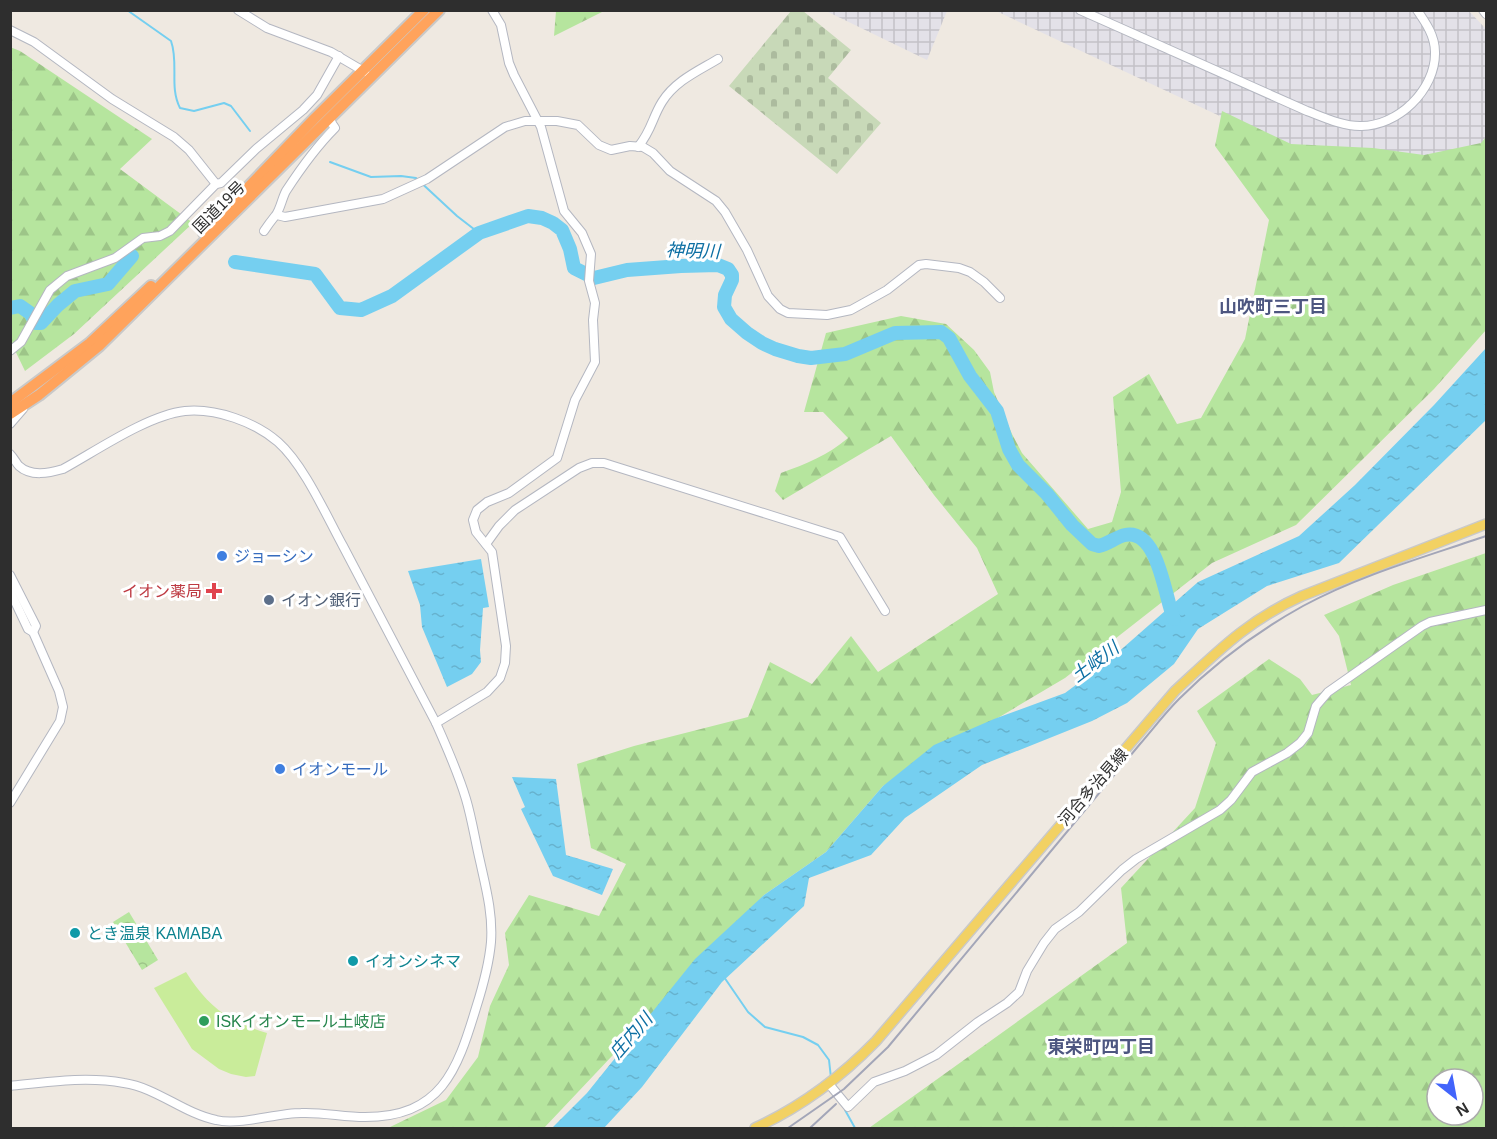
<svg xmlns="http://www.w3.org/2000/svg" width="1497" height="1139" font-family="Helvetica,'Noto Sans JP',sans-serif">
  <defs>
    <pattern id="industrial-grid" width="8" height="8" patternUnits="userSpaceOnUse" patternTransform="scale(1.5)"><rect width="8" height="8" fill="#e3e1e8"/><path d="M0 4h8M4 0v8" fill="none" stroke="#c3c1c7"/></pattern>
    <pattern id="forest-firs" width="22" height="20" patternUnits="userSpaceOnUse" patternTransform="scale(1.5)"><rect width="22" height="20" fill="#b6e59e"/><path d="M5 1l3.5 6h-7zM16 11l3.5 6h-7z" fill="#9dc588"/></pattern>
    <pattern id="cemetery-stones" width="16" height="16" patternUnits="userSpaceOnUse" patternTransform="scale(1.5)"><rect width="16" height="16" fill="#c8d9b8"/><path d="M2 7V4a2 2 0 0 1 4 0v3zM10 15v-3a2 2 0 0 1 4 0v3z" fill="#acbb9e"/></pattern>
    <pattern id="park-crowns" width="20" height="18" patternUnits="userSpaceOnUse" patternTransform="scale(1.5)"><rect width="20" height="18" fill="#b6e59e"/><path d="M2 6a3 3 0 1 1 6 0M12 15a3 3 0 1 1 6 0" fill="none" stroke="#9dc588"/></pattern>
    <pattern id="water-ripples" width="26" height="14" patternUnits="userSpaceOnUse" patternTransform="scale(1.5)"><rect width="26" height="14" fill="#75cff0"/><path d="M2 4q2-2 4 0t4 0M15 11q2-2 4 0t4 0" fill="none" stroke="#66b2ce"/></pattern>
  </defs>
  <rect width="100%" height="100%" fill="#efe9e1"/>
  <g fill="url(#industrial-grid)">
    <path d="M 826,11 L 947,11 L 927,60 Z"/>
    <path d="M 989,11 L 1469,11 L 1486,29 L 1486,145 L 1426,162 L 1292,150 L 996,11 Z"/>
  </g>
  <g fill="url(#forest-firs)" fill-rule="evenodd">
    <path d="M 556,11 L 556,10 L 604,11 L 554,36 Z"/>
    <path d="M 10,47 L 20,51 L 152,139 L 120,169 L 193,223 L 74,334 L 25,371 L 10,340 Z"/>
    <path d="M 1222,111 L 1291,144 L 1373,148 L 1424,155 L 1481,143 L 1486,137 L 1486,330 L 1434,389 L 1296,525 L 1212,563 L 1065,678 L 883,786 L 826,852 L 764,895 L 544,1128 L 388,1128 L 446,1100 L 478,1057 L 490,1006 L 509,965 L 505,933 L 529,895 L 599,916 L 626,864 L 591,848 L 577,764 L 634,746 L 748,717 L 770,662 L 812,684 L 851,636 L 878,672 L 998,594 L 977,548 L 934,495 L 891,436 L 783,500 L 775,491 L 781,473 C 806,464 828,455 848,438 L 823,412 L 804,412 L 826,333 L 901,316 L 946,324 L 974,350 L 990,372 L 994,392 L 1012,434 L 1022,453 L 1088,529 L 1112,522 L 1121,492 L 1113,397 L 1149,374 L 1177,424 L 1201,418 L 1245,339 L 1269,220 L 1215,146 Z"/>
    <path d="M 1486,553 L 1486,1128 L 869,1128 L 1127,943 L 1121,888 L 1195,808 L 1216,743 L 1197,711 L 1269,659 L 1300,679 L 1312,695 L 1351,685 L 1339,636 L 1324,615 L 1393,585 ZM 1437,1079 L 1473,1079 L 1473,1115 L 1437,1115 Z"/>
  </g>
  <path fill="url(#cemetery-stones)" d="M 791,11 L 803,11 L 851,50 L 828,78 L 881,123 L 837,174 L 729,86 Z"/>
  <path fill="url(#park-crowns)" d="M 129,912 L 158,960 L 142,970 L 113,922 Z"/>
  <path fill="#c9ec9a" d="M 186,972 C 208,1007 228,1021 267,1033 L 255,1076 L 246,1077 L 231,1074 L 219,1069 L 192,1049 L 154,988 Z"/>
  <g fill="url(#water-ripples)">
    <path d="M 1486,348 L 1486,420 L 1339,563 L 1267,586 L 1198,629 L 1174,664 L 1127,703 L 1092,721 L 982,765 L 905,818 L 871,855 L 809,878 L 804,906 L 722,982 L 642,1087 L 604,1128 L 552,1128 L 587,1093 L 695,959 L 764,895 L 826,852 L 883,786 L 934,745 L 994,719 L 1065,693 L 1107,662 L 1198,582 L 1299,536 L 1355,485 L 1434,405 Z"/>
    <path d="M 481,559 L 489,607 L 483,608 L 480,650 L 481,662 L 472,674 L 447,687 L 422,627 L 420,605 L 408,571 Z"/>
    <path d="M 512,777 L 556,779 L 566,855 L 613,869 L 602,895 L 553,876 L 521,809 L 525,807 Z"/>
  </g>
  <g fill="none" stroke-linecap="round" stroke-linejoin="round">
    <g stroke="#75cff0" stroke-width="2">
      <path d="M 127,10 L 171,41 C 179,63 169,87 180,108 L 194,111 L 224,103 L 231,106 L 250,131"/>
      <path d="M 330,162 L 371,177 L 401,176 L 416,178 L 457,216 L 479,233"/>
      <path d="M 724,977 L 748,1012 L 765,1027 L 803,1037 L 818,1045 L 829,1060 L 831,1078"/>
      <path d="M 845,1110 L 855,1128"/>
    </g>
    <g stroke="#75cff0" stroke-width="14">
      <path d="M 235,262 L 315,274 L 340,308 L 361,310 L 392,296 L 479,233 L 528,216 L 542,218 L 553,223 L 562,230 L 570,249 L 574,268 L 594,278 L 627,270 L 681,266 L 718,265 L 728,269 L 732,275 L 732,280 L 725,295 L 724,307 L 731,319 L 747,333 L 762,343 L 775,349 L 798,356 L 811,358 L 845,354 L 895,333 L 941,332 L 949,338 L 970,376 L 997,411 L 1009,449 L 1018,465 L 1047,494 L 1072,525 L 1092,544 L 1099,546 C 1108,544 1116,537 1125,535 C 1159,528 1165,600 1174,619"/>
      <path d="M 10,308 L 20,306 L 30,313 L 36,323 L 41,323 L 58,305 L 75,291 L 108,284 L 132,256"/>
    </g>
    <g stroke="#b4b7c1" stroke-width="10">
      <g id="minor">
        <path d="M 238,10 L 267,28 L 331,52 L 365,72"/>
        <path d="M 1080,10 L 1307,111 C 1323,117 1342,126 1360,126 C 1397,127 1436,90 1435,52 C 1435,36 1426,23 1417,10"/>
        <path d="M 1483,10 L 1486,14"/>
        <path d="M 10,30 L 34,42 L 112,99 L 174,137 L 189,150 L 216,184"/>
        <path d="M 638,147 C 652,130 652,118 662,102 C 675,81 698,71 718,59"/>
        <path d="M 277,215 L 285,217 L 383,199 L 427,179 L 505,127 L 525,121 L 557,121 L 578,125 L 599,145 L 611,150 L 630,146 L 643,147 L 653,153 L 670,171 L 716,201 L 725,212 L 747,250 L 768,296 L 780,309 L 788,313 L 827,315 L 851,310 L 887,290 L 919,265 L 926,264 L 959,268 L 970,272 L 984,282 L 1000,298"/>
        <path d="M 264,231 C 268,225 271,221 275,216 C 280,211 282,198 286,191 C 301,168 316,147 335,128 L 329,119"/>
        <path d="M 10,351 L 21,342 L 50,290 L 67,276 L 115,258 L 143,238 L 160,236 L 170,231 L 216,184 L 221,183 L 256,149 L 303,110 L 317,95 L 339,56"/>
        <path d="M 10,424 L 23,409"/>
        <path d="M 10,454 C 14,458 16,463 19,466 C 31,477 49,473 63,469 C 96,451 148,415 185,411 C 216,408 255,422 278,442 C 304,465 326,515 343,546 C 374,605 405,664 436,723"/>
        <path d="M 486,544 L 499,526 L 515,510 L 579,468 L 592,463 L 604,463 L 840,537 L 885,611"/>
        <path d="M 10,575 L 36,626 L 33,632"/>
        <path d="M 10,591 L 28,629 L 33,632 L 59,691 L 63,707 L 60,721 L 10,803"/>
        <path d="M 829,1084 L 848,1107 L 874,1082 L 905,1071 L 936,1055 L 978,1022 L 1007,1003 L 1019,992 L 1027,971 L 1044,943 L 1055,929 L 1079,912 L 1122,870 L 1136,859 L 1220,810 L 1231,800 L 1252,772 L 1287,753 L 1300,743 L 1308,733 L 1316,706 L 1328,692 L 1422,626 L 1430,622 L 1486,610"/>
        <path d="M 10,1086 C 48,1082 86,1076 124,1083 C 157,1088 183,1113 216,1120 C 238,1126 276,1113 301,1113 C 323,1112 343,1117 365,1117 C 441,1117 457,1071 476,1008 C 483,986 489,965 491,942 C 493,914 486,888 480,861 C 475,840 472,819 466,799 C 458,772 447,748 436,723 L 487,692 L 500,678 L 505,663 L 506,646 L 492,552 L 476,532 L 473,520 L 477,510 L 487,502 L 509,493 L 557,458 L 575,400 L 595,362 L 593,320 L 595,303 L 589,281 L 591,254 L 582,233 L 564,211 L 541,127 L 514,75 L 509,63 L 501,25 L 492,10"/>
      </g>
    </g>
    <g stroke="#c9c9c9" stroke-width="12">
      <path id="major" d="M 755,1128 C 801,1107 841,1077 876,1041 L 1175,691 C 1217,652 1248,620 1302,596 L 1486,524"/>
    </g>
    <g stroke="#c9c9c9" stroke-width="14">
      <g id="highway">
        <path d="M 204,233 L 314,119 L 424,10"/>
        <path d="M 10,403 L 90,343 L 151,286"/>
        <path d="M 10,414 L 39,395 L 99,346 L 439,10"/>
      </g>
    </g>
    <use href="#minor" stroke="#fff" stroke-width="8"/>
    <use href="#major" stroke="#f2d163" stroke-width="9"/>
    <use href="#highway" stroke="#ffa35c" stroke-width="10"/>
    <g stroke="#a3a6b8" stroke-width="2">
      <path d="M 788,1128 L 844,1089 L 888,1047 L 1140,744 C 1153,729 1165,713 1179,699 C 1216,662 1258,631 1303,606 C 1360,575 1425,557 1486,536"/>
      <path d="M 810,1128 L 836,1104"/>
    </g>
  </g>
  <g fill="#3f7fe0" stroke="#fff" stroke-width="2">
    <circle cx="222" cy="556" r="6"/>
    <circle cx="280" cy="769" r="6"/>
  </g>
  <path fill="#e0444e" stroke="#fff" stroke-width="2" d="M211 582h6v6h6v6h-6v6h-6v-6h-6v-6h6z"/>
  <circle fill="#5c6f8a" stroke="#fff" stroke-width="2" cx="269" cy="600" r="6"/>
  <g fill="#0f9aa8" stroke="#fff" stroke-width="2">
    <circle cx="75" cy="933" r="6"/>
    <circle cx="353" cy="961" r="6"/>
  </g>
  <circle fill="#2e9e5b" stroke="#fff" stroke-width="2" cx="204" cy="1021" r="6"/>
  <g text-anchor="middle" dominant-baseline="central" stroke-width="6" stroke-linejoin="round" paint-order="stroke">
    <g font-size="16" fill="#2e2e2e" stroke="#fff">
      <text transform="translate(219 207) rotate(-45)">国道19号</text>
      <text transform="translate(1093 787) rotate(-49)">河合多治見線</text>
    </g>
    <g font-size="16" fill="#366cbe" stroke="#fff" text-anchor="start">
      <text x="234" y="556">ジョーシン</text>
      <text x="292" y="769">イオンモール</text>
    </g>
    <g font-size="16" fill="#be3a42" stroke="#fff" text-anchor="end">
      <text x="202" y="591">イオン薬局</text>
    </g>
    <g font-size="16" fill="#4e5e75" stroke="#fff" text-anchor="start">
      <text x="281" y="600">イオン銀行</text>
    </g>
    <g font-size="16" fill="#0d838f" stroke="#fff" text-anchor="start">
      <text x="87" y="933">とき温泉 KAMABA</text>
      <text x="365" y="961">イオンシネマ</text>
    </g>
    <g font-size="16" fill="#27864d" stroke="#fff" text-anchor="start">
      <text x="216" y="1021">ISKイオンモール土岐店</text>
    </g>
    <g font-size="18" font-style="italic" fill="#0d6fa3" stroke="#fff">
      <text transform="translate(693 251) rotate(2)">神明川</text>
      <text transform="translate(1095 662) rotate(-37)">土岐川</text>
      <text transform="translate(631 1036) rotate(-49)">庄内川</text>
    </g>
    <g font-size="18" font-weight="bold" fill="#4d5680" stroke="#fff">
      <text x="1273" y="307">山吹町三丁目</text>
      <text x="1101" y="1047">東栄町四丁目</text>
    </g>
  </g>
  <rect width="1497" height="1139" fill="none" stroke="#2e2e2e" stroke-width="24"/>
  <g transform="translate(1455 1097) rotate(149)"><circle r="28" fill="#ffffff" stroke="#ababab" stroke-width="1.5"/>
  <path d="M0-4.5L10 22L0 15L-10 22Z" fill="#4264fb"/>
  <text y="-9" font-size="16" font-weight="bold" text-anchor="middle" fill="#2e2e2e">N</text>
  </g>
</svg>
